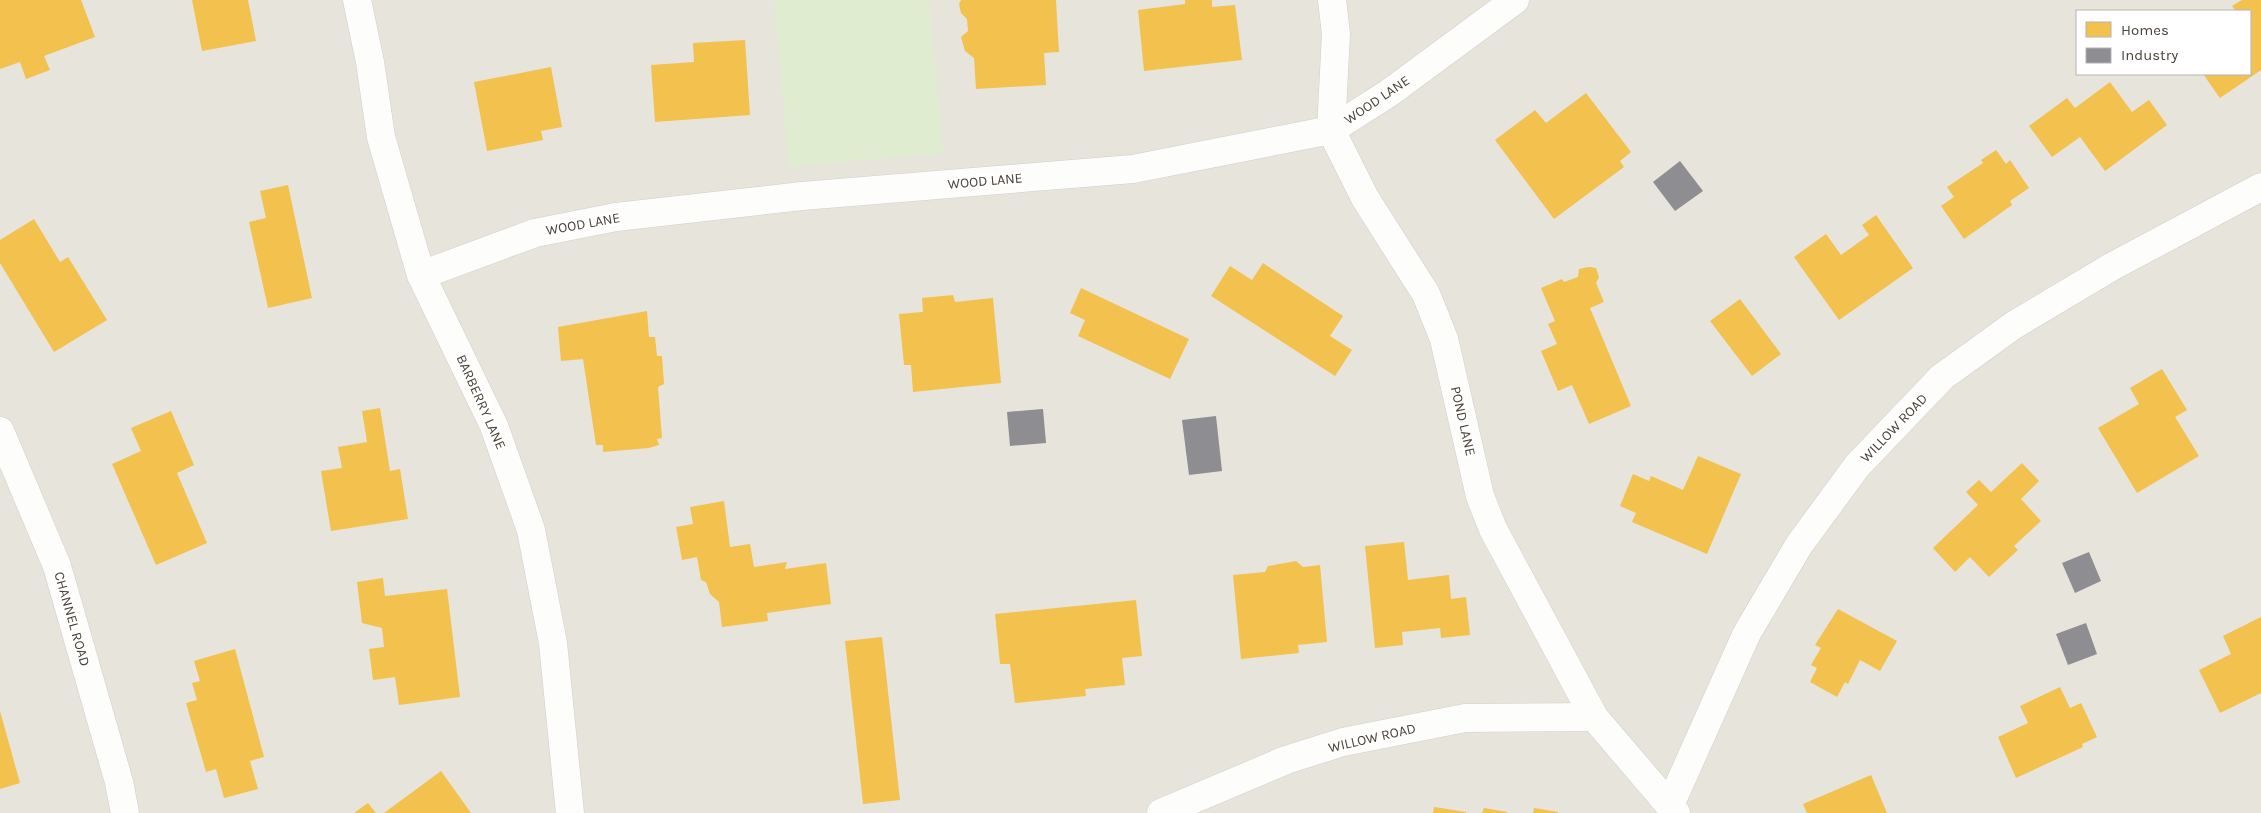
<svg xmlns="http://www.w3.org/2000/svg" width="2261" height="813" font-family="Karla,sans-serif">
  <rect width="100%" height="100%" fill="#f3f2ee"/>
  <path fill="#e7e4dc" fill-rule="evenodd" d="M 0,0 L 2261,0 L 2261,813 L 0,813 ZM 2077,11 L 2250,11 L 2250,74 L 2077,74 Z"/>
  <path fill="#e0eccf" d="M 774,0 L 929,0 L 943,153 L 789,167 Z"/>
  <g fill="#f2c14e">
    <path d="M 0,0 L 81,0 L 95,37 L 44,56 L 50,70 L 26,79 L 20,62 L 0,69 Z"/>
    <path d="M 192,0 L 248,0 L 256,41 L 202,51 Z"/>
    <path d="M 961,0 L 1056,0 L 1059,52 L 1044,53 L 1046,85 L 976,89 L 974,58 L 965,51 L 961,37 L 968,31 L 967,19 L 961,13 L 959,4 Z"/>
    <path d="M 1185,0 L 1212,0 L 1212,7 L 1235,5 L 1242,60 L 1144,71 L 1138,10 L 1185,4 Z"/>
    <path d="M 2242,0 L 2261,0 L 2261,70 L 2220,98 L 2203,74 L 2250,74 L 2250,11 L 2236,11 L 2232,6 Z"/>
    <path d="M 745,40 L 750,115 L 655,122 L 651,65 L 694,62 L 693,43 Z"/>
    <path d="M 551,67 L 562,127 L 541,131 L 543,140 L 487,151 L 474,82 Z"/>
    <path d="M 2110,82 L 2132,112 L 2149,100 L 2167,125 L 2105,171 L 2080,137 L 2052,157 L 2029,126 L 2067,98 L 2075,108 Z"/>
    <path d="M 1586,93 L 1631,152 L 1620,161 L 1624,167 L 1554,219 L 1495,140 L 1535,110 L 1546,123 Z"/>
    <path d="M 1996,150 L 2006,164 L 2010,160 L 2029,188 L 2010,201 L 2012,205 L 1964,239 L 1941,206 L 1954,197 L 1947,187 L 1983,163 L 1981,160 Z"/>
    <path d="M 288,185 L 312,298 L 268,308 L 249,222 L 266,218 L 260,191 Z"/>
    <path d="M 1876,215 L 1913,268 L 1839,320 L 1794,257 L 1826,234 L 1841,255 L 1869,235 L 1862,225 Z"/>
    <path d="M 34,219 L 60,262 L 68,257 L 107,320 L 54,352 L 0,263 L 0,240 Z"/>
    <path d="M 1263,263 L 1343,316 L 1330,336 L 1352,350 L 1335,376 L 1211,296 L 1230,266 L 1252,280 Z"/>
    <path d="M 1589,267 L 1596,268 L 1599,277 L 1596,283 L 1604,302 L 1590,308 L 1631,406 L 1589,424 L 1572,385 L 1558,391 L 1541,351 L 1557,344 L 1548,324 L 1555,321 L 1541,288 L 1562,279 L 1564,282 L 1578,277 L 1579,269 Z"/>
    <path d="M 1081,288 L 1189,339 L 1170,379 L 1078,336 L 1085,320 L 1070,313 Z"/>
    <path d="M 953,295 L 955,302 L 993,298 L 1001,383 L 913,392 L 911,365 L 904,365 L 899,314 L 923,312 L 922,298 Z"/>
    <path d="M 1740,299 L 1781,354 L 1752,376 L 1710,321 Z"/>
    <path d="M 647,311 L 649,337 L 655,337 L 657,356 L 662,356 L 664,384 L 658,387 L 662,438 L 657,439 L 659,445 L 649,448 L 603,452 L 603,445 L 596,445 L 583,359 L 561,361 L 558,327 Z"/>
    <path d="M 2162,369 L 2187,410 L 2175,417 L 2199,456 L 2137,493 L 2098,428 L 2139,404 L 2130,388 Z"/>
    <path d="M 380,408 L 390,471 L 400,469 L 408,519 L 331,531 L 321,471 L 342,468 L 338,447 L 367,442 L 362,411 Z"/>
    <path d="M 171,411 L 194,465 L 177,473 L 207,543 L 156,565 L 112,464 L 141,451 L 131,428 Z"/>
    <path d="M 1698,456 L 1741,474 L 1707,554 L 1632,522 L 1636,513 L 1620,506 L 1633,474 L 1649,481 L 1651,476 L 1683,490 Z"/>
    <path d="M 2022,463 L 2039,481 L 2021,499 L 2041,521 L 2014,546 L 2018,550 L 1989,577 L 1970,557 L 1955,572 L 1933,548 L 1978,505 L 1966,492 L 1979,480 L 1991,492 Z"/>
    <path d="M 724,501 L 730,547 L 750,544 L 754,567 L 787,562 L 785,569 L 826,563 L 831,604 L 767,613 L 768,621 L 722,627 L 719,602 L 710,594 L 706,582 L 701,580 L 697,557 L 682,560 L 676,527 L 693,524 L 690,507 Z"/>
    <path d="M 1404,542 L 1408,580 L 1449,575 L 1451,599 L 1466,597 L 1470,635 L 1441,638 L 1440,628 L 1402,632 L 1403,645 L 1375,648 L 1365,546 Z"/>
    <path d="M 1296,561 L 1303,567 L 1320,565 L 1327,642 L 1298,645 L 1299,653 L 1241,659 L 1233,575 L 1265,572 L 1268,566 Z"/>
    <path d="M 383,578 L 385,596 L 447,589 L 460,697 L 399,705 L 395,677 L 373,680 L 369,649 L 384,647 L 382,628 L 362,623 L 357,582 Z"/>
    <path d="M 1136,600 L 1142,656 L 1122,658 L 1125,685 L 1085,689 L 1086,696 L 1015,703 L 1010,664 L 1000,664 L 995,614 Z"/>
    <path d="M 1838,609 L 1897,641 L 1880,671 L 1860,660 L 1848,684 L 1845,682 L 1837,697 L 1810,682 L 1817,668 L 1811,665 L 1821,648 L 1815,645 Z"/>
    <path d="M 2261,617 L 2261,693 L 2220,713 L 2199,670 L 2231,654 L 2223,636 Z"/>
    <path d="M 882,637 L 900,800 L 863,804 L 845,641 Z"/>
    <path d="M 235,649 L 264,757 L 250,761 L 258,789 L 224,798 L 216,769 L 206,772 L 186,703 L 197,700 L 192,683 L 200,681 L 194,661 Z"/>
    <path d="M 2060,687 L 2070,708 L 2081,703 L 2097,737 L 2082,744 L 2083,747 L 2016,778 L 1998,737 L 2028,723 L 2020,706 Z"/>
    <path d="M 0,711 L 20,783 L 0,789 Z"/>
    <path d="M 441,771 L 471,813 L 384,813 Z"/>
    <path d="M 1871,775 L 1887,813 L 1807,813 L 1803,804 Z"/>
    <path d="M 368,803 L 376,813 L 354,813 Z"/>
    <path d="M 1434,807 L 1466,812 L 1466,813 L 1433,813 Z"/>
    <path d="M 1484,808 L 1507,812 L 1507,813 L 1482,813 Z"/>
    <path d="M 1534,808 L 1558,812 L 1558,813 L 1533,813 Z"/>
  </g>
  <g fill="#8d8d92">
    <path d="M 1680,161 L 1703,191 L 1675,211 L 1653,182 Z"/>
    <path d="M 1043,409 L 1046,443 L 1010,446 L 1007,412 Z"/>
    <path d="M 1216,416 L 1222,471 L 1189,475 L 1182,420 Z"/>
    <path d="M 2089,552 L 2101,581 L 2075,593 L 2062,563 Z"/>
    <path d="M 2086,623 L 2097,654 L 2068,665 L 2056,634 Z"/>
  </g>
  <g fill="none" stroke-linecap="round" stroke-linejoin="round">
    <g stroke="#d1cfcb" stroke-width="29">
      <g id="street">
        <path d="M 357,0 L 370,62 L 381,137 L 421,275 L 494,426 L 531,530 L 553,643 L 570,813"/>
        <path d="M 1332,0 L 1336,34 L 1331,130 L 1365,198 L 1426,294 L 1444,339 L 1480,496 L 1493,529 L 1594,717 L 1676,813"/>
        <path d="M 421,275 L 535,233 L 616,217 L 802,196 L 1133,169 L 1331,130 L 1389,93 L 1515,0"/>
        <path d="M 0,431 L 57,566 L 119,782 L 125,813"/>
        <path d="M 1670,805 L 1747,633 L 1799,545 L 1857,466 L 1942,377 L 2014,325 L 2113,266 L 2261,187"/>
        <path d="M 1161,813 L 1286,760 L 1343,742 L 1465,718 L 1594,717"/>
      </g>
    </g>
    <use href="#street" stroke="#fdfdfc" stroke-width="28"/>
  </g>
  <g text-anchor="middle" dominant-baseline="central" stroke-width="5" stroke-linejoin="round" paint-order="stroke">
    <g font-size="14" fill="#4a4339" stroke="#fff">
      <text transform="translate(1377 100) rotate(-34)">WOOD LANE</text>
      <text transform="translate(985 181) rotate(-5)">WOOD LANE</text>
      <text transform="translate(583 224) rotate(-10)">WOOD LANE</text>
      <text transform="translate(481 402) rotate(66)">BARBERRY LANE</text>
      <text transform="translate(1463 421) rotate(77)">POND LANE</text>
      <text transform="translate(1894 428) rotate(-46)">WILLOW ROAD</text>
      <text transform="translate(72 619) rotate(74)">CHANNEL ROAD</text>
      <text transform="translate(1372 738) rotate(-13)">WILLOW ROAD</text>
    </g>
  </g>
  <rect x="2076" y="10" width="175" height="65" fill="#ffffff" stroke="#b7b4b0"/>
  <rect x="2086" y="22" width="25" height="15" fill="#f2c14e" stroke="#b7b4b0"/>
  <text x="2121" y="35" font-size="15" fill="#4a4339">Homes</text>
  <rect x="2086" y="48" width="25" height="15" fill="#8d8d92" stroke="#b7b4b0"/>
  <text x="2121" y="60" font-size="15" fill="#4a4339">Industry</text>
</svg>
